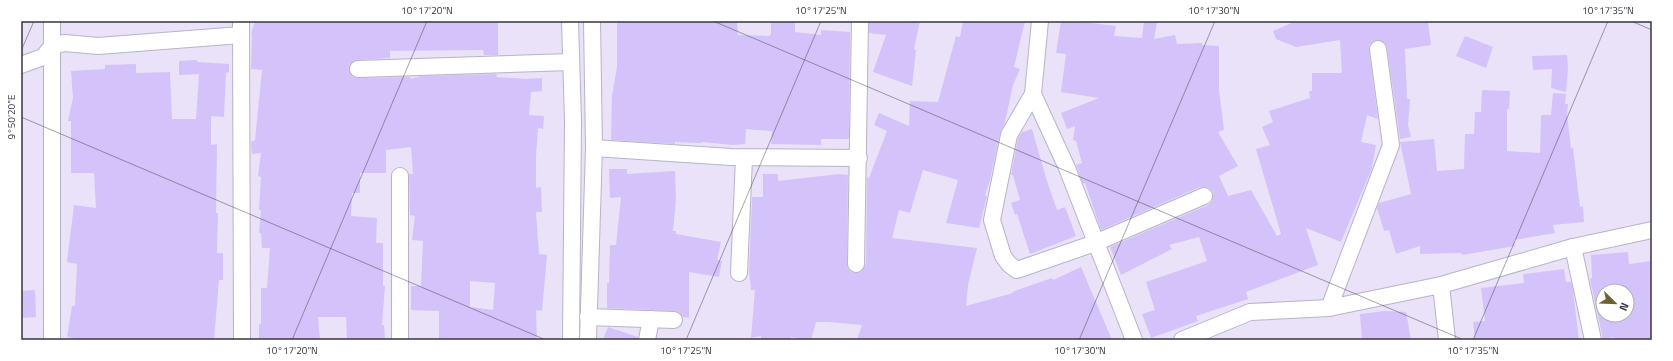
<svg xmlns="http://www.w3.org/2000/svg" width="1673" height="361" font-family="'Titillium Web',sans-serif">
  <rect width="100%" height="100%" fill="#e9e2f8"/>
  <g fill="#d4c3fa" fill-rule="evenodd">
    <path d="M 255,21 L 498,21 L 498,55 L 484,55 L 483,50 L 390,51 L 390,58 L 357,60 L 350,64 L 349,70 L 353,77 L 358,78 L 410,77 L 411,79 L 421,76 L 497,74 L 496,77 L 527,79 L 542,78 L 542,91 L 531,92 L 529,115 L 544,116 L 543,129 L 538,128 L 536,157 L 536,188 L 541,187 L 542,212 L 536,212 L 539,254 L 547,255 L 542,311 L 536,310 L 537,340 L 439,340 L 439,311 L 411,310 L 411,286 L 421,286 L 423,241 L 412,240 L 415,216 L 410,215 L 409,174 L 413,174 L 411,147 L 386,150 L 386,173 L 360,173 L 360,193 L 352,193 L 351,216 L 377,218 L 376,243 L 383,243 L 383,286 L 385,286 L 382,325 L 384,325 L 385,340 L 347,340 L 346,317 L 318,317 L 320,340 L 259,340 L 259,324 L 261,324 L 261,288 L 267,288 L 270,248 L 262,248 L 261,233 L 259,233 L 261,210 L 259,210 L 261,177 L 258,176 L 261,153 L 252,154 L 251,142 L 255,140 L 262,70 L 251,69 L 252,35 L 251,34 ZM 470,281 L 495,283 L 493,310 L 470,307 Z"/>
    <path d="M 617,21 L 737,21 L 738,35 L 769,36 L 771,34 L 771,21 L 795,21 L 795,32 L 821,35 L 821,30 L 850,32 L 849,139 L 821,139 L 821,145 L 771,144 L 772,131 L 746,129 L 745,144 L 733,145 L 702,142 L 701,143 L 675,142 L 675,144 L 611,140 L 612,96 L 617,67 Z"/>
    <path d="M 869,21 L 920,21 L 914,49 L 916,50 L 912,86 L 873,72 L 886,35 L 869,33 Z"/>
    <path d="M 963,21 L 1025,21 L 1014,67 L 1020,69 L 1013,85 L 1005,122 L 1000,133 L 990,180 L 985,195 L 987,196 L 979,228 L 946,223 L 958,180 L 923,170 L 910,213 L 899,210 L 892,238 L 977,248 L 968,285 L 966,306 L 1013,293 L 1012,292 L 1052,278 L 1053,280 L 1081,267 L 1112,340 L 857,340 L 862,325 L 828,322 L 816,322 L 811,340 L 803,340 L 791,337 L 790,340 L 761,340 L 761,336 L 751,338 L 755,290 L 751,290 L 749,271 L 752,199 L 752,197 L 763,197 L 763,174 L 778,174 L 778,181 L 839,174 L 848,175 L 847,264 L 848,269 L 851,272 L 856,273 L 861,272 L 866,264 L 867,177 L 869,178 L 887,131 L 874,125 L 879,113 L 909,126 L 910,101 L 938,102 L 956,36 L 960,37 Z"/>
    <path d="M 1061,21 L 1075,21 L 1116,26 L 1114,36 L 1142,38 L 1144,21 L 1157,23 L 1154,39 L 1175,35 L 1177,44 L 1202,43 L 1202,45 L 1219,46 L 1219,90 L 1224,130 L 1218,132 L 1238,166 L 1219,176 L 1228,196 L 1251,190 L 1277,236 L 1281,234 L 1256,149 L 1270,145 L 1262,127 L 1273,122 L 1269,111 L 1310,98 L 1309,91 L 1312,91 L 1312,73 L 1342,73 L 1340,40 L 1296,47 L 1276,39 L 1273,31 L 1296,21 L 1428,21 L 1431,45 L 1405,49 L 1407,99 L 1410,99 L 1408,125 L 1411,137 L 1400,139 L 1387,47 L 1385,43 L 1377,40 L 1373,41 L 1369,45 L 1369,50 L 1378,119 L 1367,115 L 1361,142 L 1376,145 L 1372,168 L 1341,242 L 1306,228 L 1318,265 L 1246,292 L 1248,299 L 1196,316 L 1198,321 L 1151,338 L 1142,314 L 1155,310 L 1146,282 L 1207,261 L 1199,237 L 1169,245 L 1172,249 L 1121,275 L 1110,247 L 1208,205 L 1212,201 L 1213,193 L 1209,188 L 1200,187 L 1101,230 L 1085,183 L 1083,184 L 1076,165 L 1082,163 L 1076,141 L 1073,140 L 1075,126 L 1067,129 L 1061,113 L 1099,98 L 1061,92 L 1066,54 L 1056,53 Z"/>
    <path d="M 1465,36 L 1493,47 L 1486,68 L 1456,56 Z"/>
    <path d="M 1567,55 L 1568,69 L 1566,92 L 1551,88 L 1552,69 L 1533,70 L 1532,56 Z"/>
    <path d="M 197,60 L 197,62 L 229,64 L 229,72 L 226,73 L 224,117 L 211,116 L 211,145 L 217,144 L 216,213 L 218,213 L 217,253 L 223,253 L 223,280 L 219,280 L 214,340 L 87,340 L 67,337 L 72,306 L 75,306 L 77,264 L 67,262 L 74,205 L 96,208 L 94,173 L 71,173 L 71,121 L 68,121 L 73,98 L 71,71 L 105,69 L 105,65 L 136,64 L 136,73 L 170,72 L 172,119 L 196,119 L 199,74 L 179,75 L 179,61 Z"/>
    <path d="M 1482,90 L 1510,91 L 1509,109 L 1507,109 L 1507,151 L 1540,153 L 1541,115 L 1551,115 L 1553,93 L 1566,94 L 1565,104 L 1568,104 L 1567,115 L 1571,148 L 1573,148 L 1580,207 L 1583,206 L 1584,222 L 1553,225 L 1555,233 L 1514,240 L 1515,246 L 1462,255 L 1461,253 L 1420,254 L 1420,246 L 1396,254 L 1389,230 L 1384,231 L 1377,208 L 1379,203 L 1411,194 L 1400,142 L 1434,139 L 1437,171 L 1464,169 L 1465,134 L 1474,134 L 1475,112 L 1481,112 Z"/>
    <path d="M 1032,129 L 1047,181 L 1057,210 L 1065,207 L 1076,236 L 1030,254 L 1017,214 L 1015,215 L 1011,203 L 1020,200 L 1013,175 L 1011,175 L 1018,138 L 1022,132 Z"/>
    <path d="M 609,169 L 627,169 L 627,174 L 675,171 L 676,199 L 673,231 L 676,231 L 676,234 L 721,242 L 717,260 L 722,261 L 719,277 L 689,272 L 689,318 L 683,317 L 679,312 L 674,311 L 607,308 L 607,283 L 609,283 L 610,245 L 616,245 L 621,197 L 610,198 Z"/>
    <path d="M 1628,252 L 1629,264 L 1652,261 L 1652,340 L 1615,340 L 1614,337 L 1603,339 L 1590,279 L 1592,278 L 1591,255 ZM 1603,291 L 1627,291 L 1627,315 L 1599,315 L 1603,315 Z"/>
    <path d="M 1564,269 L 1566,282 L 1571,282 L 1573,291 L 1579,340 L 1475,340 L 1473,322 L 1485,321 L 1481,288 L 1524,283 L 1523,274 Z"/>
    <path d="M 35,290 L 36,317 L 21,318 L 21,291 Z"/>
    <path d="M 1385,311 L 1406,312 L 1411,340 L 1362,340 L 1360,314 Z"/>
    <path d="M 608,327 L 638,337 L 638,340 L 603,340 Z"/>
  </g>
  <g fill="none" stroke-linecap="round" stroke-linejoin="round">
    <g stroke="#b9b3c8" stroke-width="18">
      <g id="minor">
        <path d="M 241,21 L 242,340"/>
        <path d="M 570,21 L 573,121 L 571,340"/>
        <path d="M 1040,21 L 1033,94 L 1067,168 L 1134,340"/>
        <path d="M 21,65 L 43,57 L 53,45 L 65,43 L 98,46 L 241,35"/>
        <path d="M 358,69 L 571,62"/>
        <path d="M 1033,94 L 1009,135 L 992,220 L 1003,256 L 1009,264 L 1017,270 L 1095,243 L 1204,196"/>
        <path d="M 594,148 L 731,157 L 859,158"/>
        <path d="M 400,176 L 400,340"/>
        <path d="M 1573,247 L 1593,340"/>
        <path d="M 856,264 L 860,21"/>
        <path d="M 739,273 L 744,158"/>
        <path d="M 1441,285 L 1447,340"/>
        <path d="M 1329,308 L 1391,145 L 1378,49"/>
        <path d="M 588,317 L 674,320"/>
        <path d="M 52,340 L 52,21"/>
        <path d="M 588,340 L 594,148 L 592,21"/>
        <path d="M 647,340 L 651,319"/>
        <path d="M 1182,340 L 1250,312 L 1329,308 L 1441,285 L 1573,247 L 1652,230"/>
      </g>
    </g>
    <use href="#minor" stroke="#fff" stroke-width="16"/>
  </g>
  <path fill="none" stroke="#38353e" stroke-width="1" stroke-opacity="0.45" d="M 713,21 L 1464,340M 1631,21 L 1652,30M 21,51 L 34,21M 21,117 L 546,340M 292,340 L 427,21M 686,340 L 821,21M 1079,340 L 1215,21M 1473,340 L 1608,21"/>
  <rect width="1673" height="361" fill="none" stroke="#ffffff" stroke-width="44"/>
  <g transform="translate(1615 303) rotate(113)"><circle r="19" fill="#ffffff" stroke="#afaeb2"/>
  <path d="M0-3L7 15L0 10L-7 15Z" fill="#696330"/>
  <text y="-6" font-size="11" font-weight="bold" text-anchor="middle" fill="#38353e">N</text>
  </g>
  <rect x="22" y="22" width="1629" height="317" fill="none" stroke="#38353e" stroke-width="1.5"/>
  <g font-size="10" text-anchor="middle" fill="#38353e">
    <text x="427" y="14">10°17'20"N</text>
    <text x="821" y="14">10°17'25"N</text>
    <text x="1214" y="14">10°17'30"N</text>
    <text x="1608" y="14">10°17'35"N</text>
    <text transform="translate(11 117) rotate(-90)" y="4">9°50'20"E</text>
    <text x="292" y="354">10°17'20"N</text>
    <text x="686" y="354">10°17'25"N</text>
    <text x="1080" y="354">10°17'30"N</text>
    <text x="1473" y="354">10°17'35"N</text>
  </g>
</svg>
